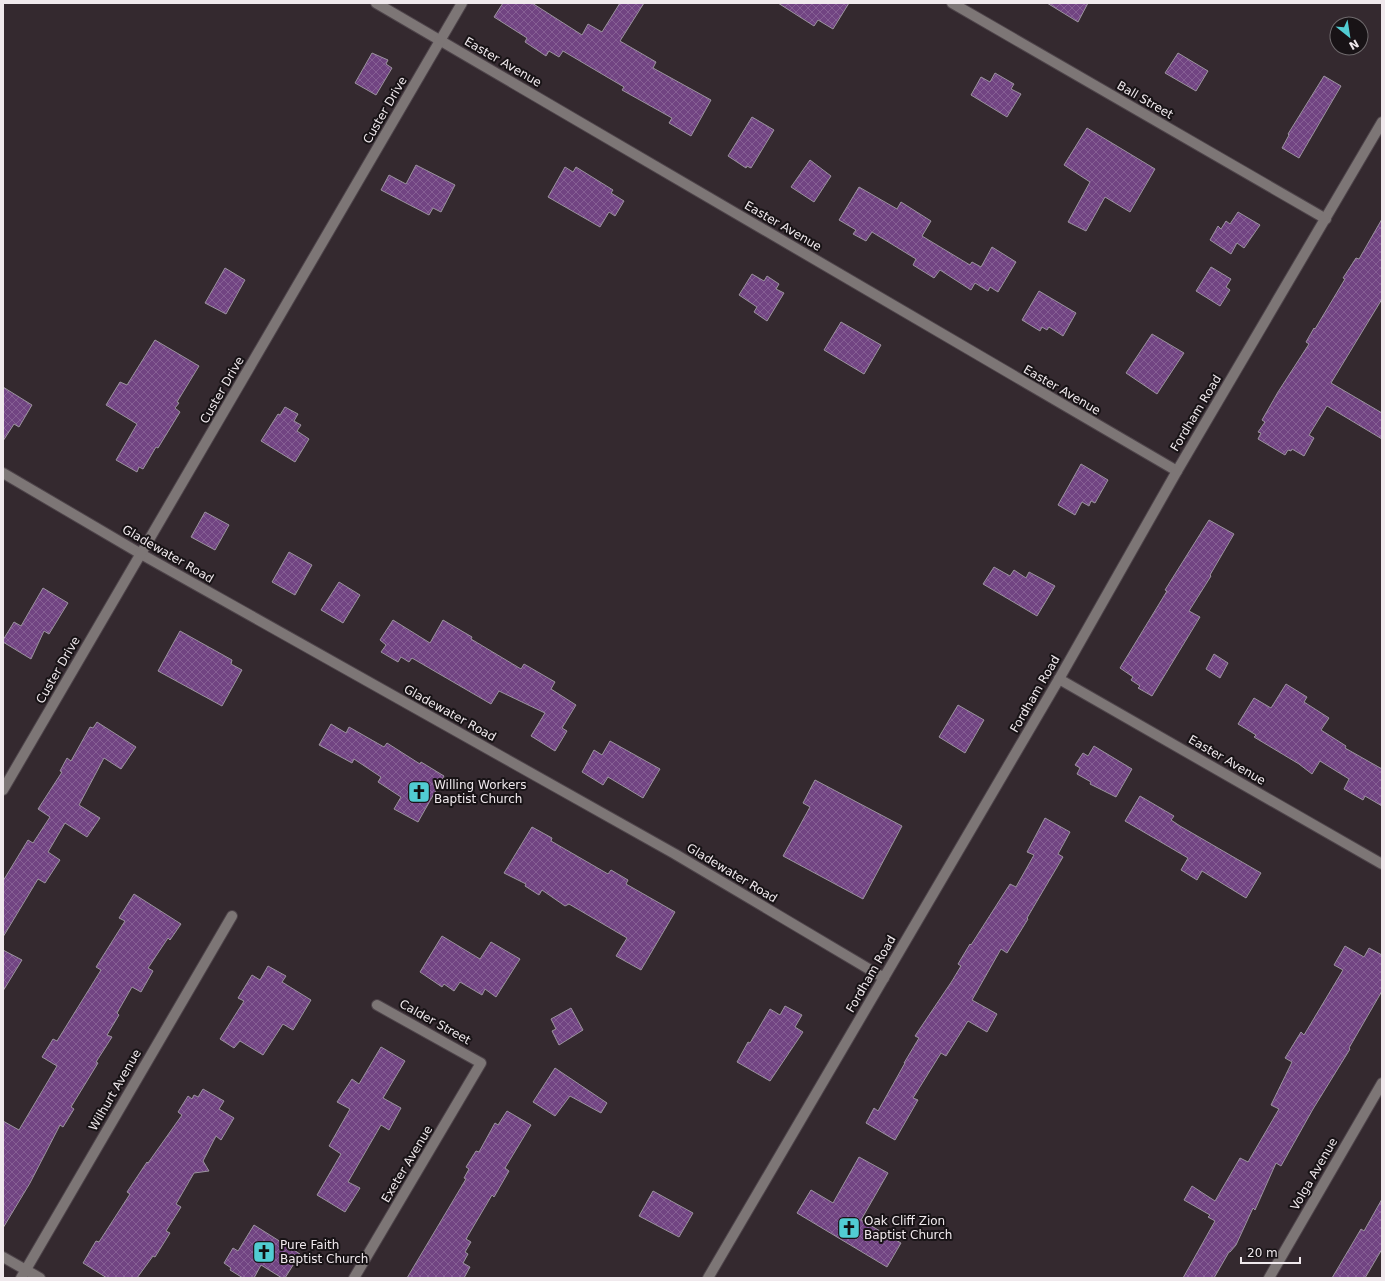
<svg xmlns="http://www.w3.org/2000/svg" width="1385" height="1281" font-family="'DejaVu Sans',sans-serif">
  <defs>
    <pattern id="building-cross-hatch" width="8" height="8" patternUnits="userSpaceOnUse"><rect width="8" height="8" fill="#714482"/><path d="M0 0l8 8M0 8l8-8" fill="none" stroke="#865f94"/></pattern>
  </defs>
  <rect width="100%" height="100%" fill="#34292f"/>
  <g fill="url(#building-cross-hatch)" stroke="#9b939e">
    <path d="M 503,3 L 532,3 L 582,35 L 588,24 L 602,32 L 620,3 L 644,3 L 620,41 L 656,62 L 653,68 L 711,100 L 691,136 L 669,123 L 672,118 L 622,90 L 624,87 L 563,51 L 559,57 L 549,51 L 546,56 L 525,42 L 527,38 L 494,17 Z"/>
    <path d="M 778,3 L 849,3 L 833,29 L 818,20 L 814,26 Z"/>
    <path d="M 1047,3 L 1088,3 L 1078,22 Z"/>
    <path d="M 372,53 L 388,60 L 386,64 L 392,68 L 376,95 L 355,83 Z"/>
    <path d="M 1178,53 L 1208,71 L 1196,91 L 1165,73 Z"/>
    <path d="M 995,73 L 1014,84 L 1011,89 L 1021,94 L 1007,117 L 971,95 L 981,77 L 990,82 Z"/>
    <path d="M 1324,76 L 1341,86 L 1299,158 L 1282,148 L 1289,135 L 1288,134 Z"/>
    <path d="M 752,117 L 774,130 L 751,168 L 747,166 L 746,168 L 728,156 Z"/>
    <path d="M 1087,128 L 1155,169 L 1130,212 L 1105,197 L 1086,231 L 1068,222 L 1090,182 L 1064,165 Z"/>
    <path d="M 810,160 L 831,176 L 814,202 L 791,187 Z"/>
    <path d="M 416,165 L 455,185 L 441,212 L 433,208 L 429,215 L 381,190 L 389,175 L 406,184 Z"/>
    <path d="M 565,167 L 573,172 L 576,167 L 613,190 L 611,193 L 624,201 L 615,216 L 609,212 L 600,227 L 548,197 Z"/>
    <path d="M 859,187 L 897,209 L 901,202 L 931,221 L 922,236 L 970,265 L 972,262 L 981,267 L 992,247 L 1016,262 L 998,292 L 990,287 L 988,291 L 975,283 L 971,290 L 940,270 L 934,278 L 913,265 L 916,259 L 872,232 L 866,241 L 853,234 L 856,230 L 839,220 Z"/>
    <path d="M 1238,212 L 1260,225 L 1244,248 L 1237,243 L 1231,254 L 1210,240 L 1218,226 L 1221,229 L 1226,221 L 1230,224 Z"/>
    <path d="M 1382,219 L 1382,299 L 1331,383 L 1382,413 L 1382,439 L 1327,406 L 1309,435 L 1314,438 L 1304,456 L 1292,449 L 1291,451 L 1288,450 L 1285,455 L 1258,439 L 1261,433 L 1258,432 L 1265,422 L 1262,420 L 1278,392 L 1309,344 L 1306,342 L 1314,328 L 1315,329 L 1345,279 L 1343,278 L 1356,258 L 1359,259 Z"/>
    <path d="M 1211,267 L 1231,279 L 1226,287 L 1230,290 L 1220,306 L 1196,291 Z"/>
    <path d="M 225,268 L 245,280 L 226,314 L 205,303 Z"/>
    <path d="M 752,274 L 764,281 L 767,276 L 779,284 L 776,289 L 784,293 L 767,321 L 754,312 L 757,307 L 739,295 Z"/>
    <path d="M 1039,291 L 1076,313 L 1063,336 L 1049,327 L 1047,330 L 1042,327 L 1040,331 L 1022,320 Z"/>
    <path d="M 841,322 L 881,345 L 864,374 L 824,350 Z"/>
    <path d="M 1152,334 L 1184,353 L 1157,394 L 1126,373 Z"/>
    <path d="M 155,340 L 199,366 L 177,402 L 179,403 L 175,408 L 180,412 L 158,448 L 156,447 L 143,469 L 139,467 L 137,472 L 116,460 L 137,424 L 106,405 L 120,382 L 127,385 Z"/>
    <path d="M 3,387 L 32,405 L 19,427 L 14,424 L 3,441 Z"/>
    <path d="M 285,407 L 298,414 L 294,421 L 301,425 L 297,431 L 309,439 L 295,462 L 261,441 L 278,414 L 280,415 Z"/>
    <path d="M 1081,464 L 1108,480 L 1095,503 L 1091,501 L 1089,506 L 1082,502 L 1075,515 L 1058,505 Z"/>
    <path d="M 205,512 L 229,525 L 215,550 L 191,537 Z"/>
    <path d="M 1209,520 L 1234,534 L 1210,575 L 1211,576 L 1189,611 L 1200,617 L 1152,696 L 1138,688 L 1140,686 L 1131,680 L 1133,677 L 1120,668 L 1167,591 L 1165,590 Z"/>
    <path d="M 289,552 L 312,565 L 295,595 L 272,582 Z"/>
    <path d="M 994,567 L 1010,576 L 1014,570 L 1026,578 L 1029,572 L 1055,586 L 1037,616 L 983,584 Z"/>
    <path d="M 339,582 L 360,595 L 343,623 L 321,610 Z"/>
    <path d="M 43,588 L 68,603 L 49,634 L 44,631 L 31,659 L 3,642 L 3,640 L 14,622 L 21,626 Z"/>
    <path d="M 393,620 L 430,643 L 443,620 L 472,637 L 471,639 L 521,669 L 524,664 L 555,682 L 551,689 L 576,705 L 562,728 L 567,731 L 555,751 L 531,736 L 545,713 L 499,691 L 491,704 L 412,658 L 409,662 L 401,657 L 398,662 L 381,652 L 386,645 L 380,640 Z"/>
    <path d="M 180,631 L 232,660 L 231,664 L 242,670 L 222,706 L 158,671 Z"/>
    <path d="M 1214,654 L 1228,663 L 1220,678 L 1206,669 Z"/>
    <path d="M 1286,684 L 1307,697 L 1304,702 L 1329,718 L 1321,730 L 1346,746 L 1345,748 L 1382,769 L 1382,806 L 1365,796 L 1363,800 L 1344,789 L 1349,779 L 1320,761 L 1312,774 L 1299,764 L 1254,737 L 1256,735 L 1238,724 L 1254,698 L 1271,708 Z"/>
    <path d="M 958,705 L 984,720 L 965,753 L 939,737 Z"/>
    <path d="M 97,722 L 136,747 L 121,769 L 104,758 L 79,805 L 100,818 L 87,837 L 65,823 L 48,852 L 60,860 L 45,883 L 38,879 L 3,937 L 3,881 L 28,840 L 33,843 L 50,817 L 38,809 L 62,772 L 60,771 L 67,758 L 71,761 L 90,727 L 93,728 Z"/>
    <path d="M 331,724 L 346,733 L 349,727 L 384,747 L 387,743 L 420,764 L 421,762 L 444,776 L 418,822 L 394,809 L 401,797 L 378,782 L 381,777 L 354,759 L 352,763 L 319,745 Z"/>
    <path d="M 610,741 L 660,769 L 643,798 L 608,777 L 603,785 L 582,772 L 594,750 L 602,755 Z"/>
    <path d="M 1094,746 L 1132,769 L 1116,797 L 1090,784 L 1091,782 L 1077,774 L 1080,768 L 1075,765 L 1083,753 L 1088,756 Z"/>
    <path d="M 815,780 L 902,826 L 863,899 L 783,856 L 810,807 L 803,803 Z"/>
    <path d="M 1140,796 L 1174,816 L 1171,820 L 1180,826 L 1261,873 L 1246,898 L 1202,871 L 1197,880 L 1181,870 L 1188,858 L 1125,821 Z"/>
    <path d="M 1045,818 L 1070,832 L 1058,854 L 1063,857 L 1027,918 L 1028,919 L 1007,953 L 1001,949 L 972,1000 L 997,1014 L 987,1032 L 968,1021 L 946,1056 L 941,1053 L 913,1098 L 918,1100 L 895,1140 L 866,1123 L 874,1108 L 878,1111 L 905,1063 L 904,1063 L 919,1038 L 915,1036 L 952,981 L 961,966 L 958,964 L 970,944 L 971,945 L 1010,884 L 1016,887 L 1034,855 L 1027,852 Z"/>
    <path d="M 532,827 L 552,838 L 551,841 L 608,874 L 611,870 L 628,880 L 626,884 L 675,912 L 641,970 L 616,956 L 627,938 L 569,904 L 565,906 L 542,890 L 539,895 L 525,886 L 526,884 L 504,873 Z"/>
    <path d="M 134,894 L 181,924 L 170,940 L 168,938 L 148,968 L 153,971 L 141,992 L 132,987 L 117,1013 L 119,1015 L 107,1035 L 112,1037 L 96,1062 L 98,1063 L 71,1107 L 74,1109 L 63,1127 L 60,1125 L 30,1183 L 3,1228 L 3,1121 L 19,1130 L 57,1066 L 42,1057 L 53,1039 L 57,1041 L 101,970 L 96,967 L 125,921 L 119,918 Z"/>
    <path d="M 442,936 L 480,959 L 491,942 L 520,959 L 496,997 L 485,989 L 482,995 L 460,982 L 454,991 L 444,984 L 442,987 L 420,972 Z"/>
    <path d="M 1345,946 L 1364,957 L 1369,948 L 1382,955 L 1382,991 L 1349,1048 L 1350,1049 L 1313,1109 L 1281,1166 L 1276,1163 L 1255,1210 L 1253,1208 L 1236,1245 L 1230,1252 L 1229,1252 L 1214,1278 L 1183,1278 L 1215,1221 L 1208,1217 L 1210,1215 L 1184,1200 L 1192,1186 L 1215,1201 L 1240,1158 L 1248,1162 L 1279,1109 L 1271,1105 L 1292,1062 L 1285,1058 L 1301,1032 L 1304,1035 L 1343,970 L 1334,965 Z"/>
    <path d="M 3,950 L 22,960 L 3,991 Z"/>
    <path d="M 268,966 L 286,976 L 282,982 L 311,1000 L 293,1030 L 283,1024 L 263,1055 L 240,1041 L 234,1048 L 220,1039 L 244,1001 L 238,998 L 252,975 L 260,980 Z"/>
    <path d="M 785,1006 L 802,1015 L 795,1027 L 803,1032 L 770,1081 L 737,1062 L 748,1042 L 750,1043 L 770,1009 L 780,1015 Z"/>
    <path d="M 571,1008 L 583,1030 L 559,1045 L 552,1031 L 556,1029 L 551,1019 Z"/>
    <path d="M 381,1047 L 405,1061 L 383,1098 L 401,1108 L 389,1130 L 381,1125 L 348,1182 L 360,1188 L 345,1212 L 317,1195 L 341,1154 L 329,1146 L 350,1109 L 337,1102 L 352,1079 L 359,1084 Z"/>
    <path d="M 555,1068 L 607,1103 L 601,1113 L 570,1096 L 555,1116 L 533,1102 Z"/>
    <path d="M 203,1089 L 224,1101 L 219,1109 L 234,1118 L 221,1140 L 216,1136 L 203,1161 L 209,1171 L 194,1173 L 176,1204 L 181,1207 L 166,1231 L 170,1233 L 155,1257 L 153,1256 L 137,1278 L 107,1278 L 83,1263 L 96,1241 L 99,1242 L 130,1194 L 127,1192 L 147,1162 L 148,1163 L 182,1115 L 178,1112 L 188,1096 L 192,1099 L 194,1095 L 198,1097 Z"/>
    <path d="M 507,1111 L 531,1125 L 505,1168 L 509,1171 L 494,1197 L 492,1195 L 466,1239 L 471,1242 L 465,1252 L 468,1254 L 463,1263 L 470,1267 L 464,1278 L 407,1278 L 466,1179 L 464,1178 L 469,1169 L 466,1167 L 476,1151 L 479,1152 L 495,1123 L 498,1125 Z"/>
    <path d="M 859,1157 L 888,1173 L 861,1220 L 901,1243 L 887,1267 L 797,1213 L 811,1190 L 833,1203 Z"/>
    <path d="M 653,1191 L 693,1213 L 679,1237 L 639,1216 Z"/>
    <path d="M 1382,1199 L 1382,1249 L 1365,1278 L 1332,1278 L 1361,1229 L 1364,1231 Z"/>
    <path d="M 254,1225 L 300,1254 L 285,1278 L 282,1278 L 261,1265 L 254,1278 L 243,1278 L 230,1270 L 231,1268 L 224,1263 L 233,1248 L 238,1251 Z"/>
  </g>
  <g fill="none" stroke-linecap="round" stroke-linejoin="round">
    <g stroke="#4e444a" stroke-width="12">
      <g id="minor">
        <path d="M 376,3 L 1177,471"/>
        <path d="M 952,3 L 1326,219"/>
        <path d="M 3,473 L 141,554 L 675,854 L 884,978"/>
        <path d="M 1059,679 L 1382,864"/>
        <path d="M 3,790 L 462,3"/>
        <path d="M 3,1257 L 40,1278"/>
        <path d="M 21,1278 L 232,916"/>
        <path d="M 354,1278 L 481,1063 L 377,1005"/>
        <path d="M 708,1278 L 1059,679 L 1177,471 L 1382,122"/>
        <path d="M 1269,1278 L 1382,1083"/>
      </g>
    </g>
    <use href="#minor" stroke="#7d7676" stroke-width="10"/>
  </g>
  <defs>
    <g id="church-square" transform="scale(1.15)"><rect x="-9" y="-9" width="18" height="18" rx="4" fill="#51ccd2" stroke="#181316"/><path d="M-1.2-6h2.4v3.5h3.3v2.4h-3.3V6h-2.4V-.1h-3.3v-2.4h3.3Z" fill="#111"/></g>
  </defs>
  <g fill-rule="evenodd">
    <use href="#church-square" x="419" y="792"/>
    <use href="#church-square" x="849" y="1228"/>
    <use href="#church-square" x="264" y="1252"/>
  </g>
  <g text-anchor="middle" dominant-baseline="central" stroke-width="4" stroke-linejoin="round" paint-order="stroke">
    <g font-size="12" fill="#f0e9ed" stroke="#181316">
      <text transform="translate(503 62) rotate(30)">Easter Avenue</text>
      <text transform="translate(1145 100) rotate(30)">Ball Street</text>
      <text transform="translate(385 110) rotate(-60)">Custer Drive</text>
      <text transform="translate(783 226) rotate(30)">Easter Avenue</text>
      <text transform="translate(222 390) rotate(-60)">Custer Drive</text>
      <text transform="translate(1062 390) rotate(30)">Easter Avenue</text>
      <text transform="translate(1196 413) rotate(-59)">Fordham Road</text>
      <text transform="translate(168 554) rotate(30)">Gladewater Road</text>
      <text transform="translate(58 670) rotate(-60)">Custer Drive</text>
      <text transform="translate(1035 694) rotate(-60)">Fordham Road</text>
      <text transform="translate(450 713) rotate(29)">Gladewater Road</text>
      <text transform="translate(1227 760) rotate(30)">Easter Avenue</text>
      <text transform="translate(732 873) rotate(31)">Gladewater Road</text>
      <text transform="translate(871 974) rotate(-60)">Fordham Road</text>
      <text transform="translate(435 1022) rotate(29)">Calder Street</text>
      <text transform="translate(115 1090) rotate(-60)">Wilhurt Avenue</text>
      <text transform="translate(407 1164) rotate(-59)">Exeter Avenue</text>
      <text transform="translate(1314 1174) rotate(-60)">Volga Avenue</text>
    </g>
    <g font-size="12" fill="#f0e9ed" stroke="#181316" text-anchor="start">
      <text x="434" y="785">Willing Workers<tspan x="434" dy="14">Baptist Church</tspan></text>
      <text x="864" y="1221">Oak Cliff Zion<tspan x="864" dy="14">Baptist Church</tspan></text>
      <text x="280" y="1245">Pure Faith<tspan x="280" dy="14">Baptist Church</tspan></text>
    </g>
  </g>
  <rect width="1385" height="1281" fill="none" stroke="#f0e9ed" stroke-width="8"/>
  <g transform="translate(1349 36) rotate(150)"><circle r="19" fill="#181316" stroke="#6e696c"/>
  <path d="M0-3L7 15L0 10L-7 15Z" fill="#51ccd2"/>
  <text y="-6" font-size="11" font-weight="bold" text-anchor="middle" fill="#f0e9ed">N</text>
  </g>
  <path d="M1241 1257v6h59v-6" fill="none" stroke="#f0e9ed" stroke-width="2"/>
  <text x="1247" y="1257" font-size="12" fill="#f0e9ed" stroke="#181316" stroke-width="3" paint-order="stroke">20 m</text>
</svg>
